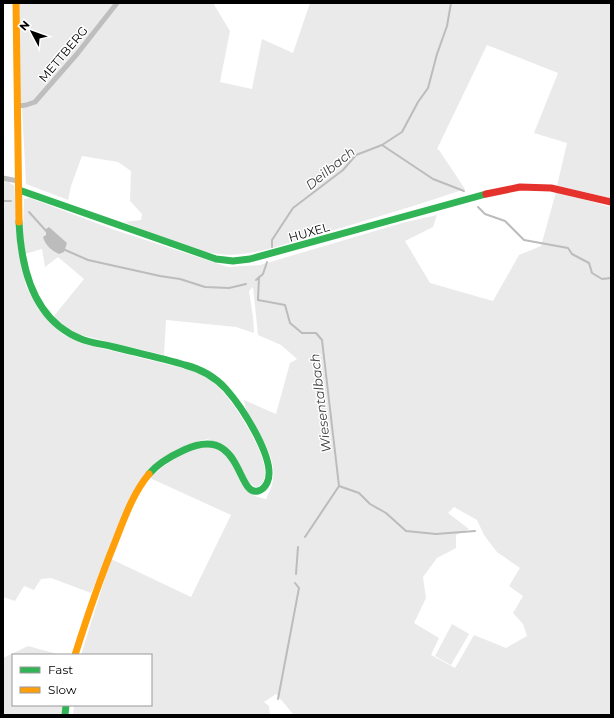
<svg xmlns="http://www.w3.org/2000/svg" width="614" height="718" font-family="Montserrat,sans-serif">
  <rect width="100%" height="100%" fill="#fff"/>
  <g fill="#eaeaea" fill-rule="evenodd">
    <path d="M 19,3 L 115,3 L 77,51 L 34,101 L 20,103 Z"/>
    <path d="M 118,3 L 213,3 L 230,31 L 220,82 L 252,89 L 262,39 L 293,53 L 310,3 L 611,3 L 611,198 L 557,186 L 567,143 L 534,133 L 558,73 L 487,45 L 437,149 L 439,150 L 465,189 C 415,206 364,221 314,236 C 284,244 249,258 219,254 C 189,251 152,233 124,222 L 141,220 L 142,214 L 130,201 L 131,171 L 118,162 L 82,156 L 71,186 L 68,200 L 26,184 L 22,107 L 35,103 Z"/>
    <path d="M 3,177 L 7,177 L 11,184 L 14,185 L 19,252 L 26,286 L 38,309 L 62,334 L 80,343 L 198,372 C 208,378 217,385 224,393 C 235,405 285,478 256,487 L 249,483 L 238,462 L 219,443 L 207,439 L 189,444 L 160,459 L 127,507 L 91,593 L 51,578 L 41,579 L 34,590 L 24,586 L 15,601 L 3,597 Z"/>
    <path d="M 556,192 L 611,207 L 611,715 L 294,715 L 276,694 L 264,702 L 269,706 L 270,715 L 73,715 L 74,705 L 151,705 L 151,655 L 81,655 L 111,559 L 191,597 L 231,515 L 150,478 C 166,463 206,431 227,456 C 236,467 238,486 251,494 C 255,497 261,497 266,499 C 268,494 271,489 272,484 C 278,463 265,443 255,426 C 250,417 245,410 244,400 L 276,414 L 290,363 L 297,359 L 281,345 L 258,335 L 253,287 L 249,291 L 253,317 L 254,333 L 236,327 L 166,320 L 164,355 L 72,333 L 53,317 L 84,279 L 58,257 L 45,267 L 42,249 L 25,254 L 23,231 L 24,199 L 30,198 L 112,229 L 228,267 L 260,265 L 402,223 L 437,215 L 433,227 L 405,241 L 430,283 L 493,301 L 519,255 L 541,246 ZM 454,507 L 477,520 L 484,535 L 497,552 L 520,568 L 509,586 L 523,596 L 513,613 L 523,624 L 527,636 L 506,648 L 474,635 L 455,668 L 431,655 L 439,638 L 414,623 L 426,598 L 423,577 L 437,558 L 456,548 L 456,535 L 469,529 L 448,513 Z"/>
    <path d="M 452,624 L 469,634 L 451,665 L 435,656 Z"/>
    <path d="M 28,646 L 61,655 L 13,655 L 13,705 L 64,705 L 62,715 L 3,715 L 3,658 Z"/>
  </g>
  <path fill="#bcbcbc" d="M 49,227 L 67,243 L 64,252 L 59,254 C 51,250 46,246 43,237 L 46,235 L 46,229 Z"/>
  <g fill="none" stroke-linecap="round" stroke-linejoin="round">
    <g stroke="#bcbcbc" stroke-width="2">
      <path d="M 382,145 L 433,179 L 464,191"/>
      <path d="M 3,201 L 11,201"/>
      <path d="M 478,207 L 485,214 L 505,221 L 524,240 L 568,248 L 572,254 L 589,263 L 592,273 L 602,279 L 611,278"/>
      <path d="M 29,212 L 48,233"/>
      <path d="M 272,247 L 272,240 L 293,208 L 343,170 L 356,155 L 382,145 L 402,132 L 418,102 L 428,88 L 437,54 L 447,26 L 451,3"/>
      <path d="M 63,249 L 88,260 L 160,276 L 180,279 L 205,287 L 229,288 L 246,284"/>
      <path d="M 259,277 L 258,300 L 285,305 L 290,323 L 302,333 L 316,333 L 322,340 L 339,486 L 305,537"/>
      <path d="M 256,280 L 263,274 L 267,262"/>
      <path d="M 339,486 L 359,493 L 370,504 L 386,513 L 406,531 L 436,534 L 475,531"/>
      <path d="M 296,574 L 298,547"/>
      <path d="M 278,699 L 299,588 L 295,583"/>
    </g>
    <g stroke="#bebebe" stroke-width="5">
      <path d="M 17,106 L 26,105 L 35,102 L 77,54 L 117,3"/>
      <path d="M 3,178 L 18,181"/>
    </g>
    <g stroke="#30b455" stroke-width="7">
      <path d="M 19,190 L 216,259 L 233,261 L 250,259 L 486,194"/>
      <path d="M 19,222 C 21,268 33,320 81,339 C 91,343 103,344 114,347 C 138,353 162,358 185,365 C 201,369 215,377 226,389 C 241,406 278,461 267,483 C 265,487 262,490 258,491 C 236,497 243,423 184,450 C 171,456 158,463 149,474"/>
      <path d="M 65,715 L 66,705"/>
    </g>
    <g stroke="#ff9f0a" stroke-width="7">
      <path d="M 16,3 L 19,222"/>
      <path d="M 75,655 C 87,617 100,579 115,542 C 124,519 133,493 149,474"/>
    </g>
    <path stroke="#e5322d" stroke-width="7" d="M 486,194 L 520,187 L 551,188 L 611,202"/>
  </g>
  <g text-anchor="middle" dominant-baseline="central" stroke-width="3" stroke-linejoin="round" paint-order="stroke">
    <g font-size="12" fill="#000" stroke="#fff">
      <text transform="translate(63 54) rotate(-50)">METTBERG</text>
      <text transform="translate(309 232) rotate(-16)">HUXEL</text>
    </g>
    <g font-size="13" font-style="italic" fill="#404040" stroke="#fff">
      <text transform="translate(330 168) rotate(-39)">Deilbach</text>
      <text transform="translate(320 403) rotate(-97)">Wiesentalbach</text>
    </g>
  </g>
  <rect width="614" height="718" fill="none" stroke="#000000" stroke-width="8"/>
  <rect x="12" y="654" width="140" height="52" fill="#ffffff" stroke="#999999"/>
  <rect x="20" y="667" width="20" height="6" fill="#30b455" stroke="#999999"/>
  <text x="48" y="674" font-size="12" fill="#000000">Fast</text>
  <rect x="20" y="687" width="20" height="6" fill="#ff9f0a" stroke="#999999"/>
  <text x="48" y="694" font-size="12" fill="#000000">Slow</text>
  <g transform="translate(32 32) rotate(311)" stroke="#ffffff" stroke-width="3" paint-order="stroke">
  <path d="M0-3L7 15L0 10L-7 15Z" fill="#000000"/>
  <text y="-6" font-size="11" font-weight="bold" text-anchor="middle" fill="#000000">N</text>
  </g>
</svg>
